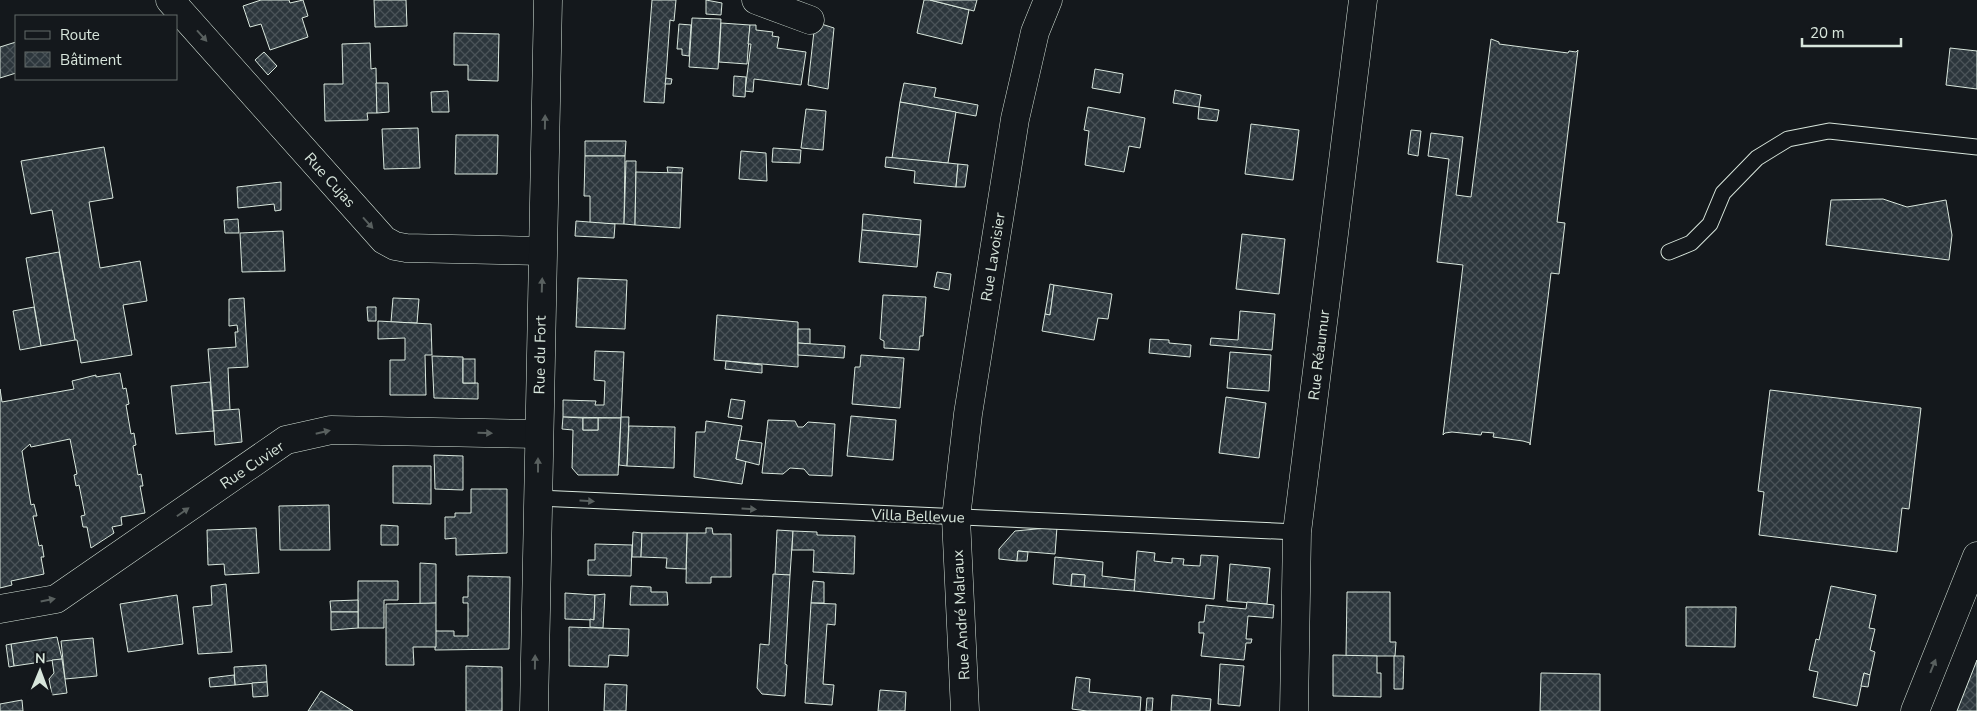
<svg xmlns="http://www.w3.org/2000/svg" width="1977" height="711" font-family="'Nunito Sans',sans-serif">
  <defs>
    <pattern id="building-cross-hatch" width="8" height="8" patternUnits="userSpaceOnUse" patternTransform="scale(1.25)"><rect width="8" height="8" fill="#2c363c"/><path d="M0 0l8 8M0 8l8-8" fill="none" stroke="#4a5358"/></pattern>
  </defs>
  <rect width="100%" height="100%" fill="#14181c"/>
  <g fill="url(#building-cross-hatch)" stroke="#d8e6dc">
    <path d="M 261,0 L 289,0 L 290,3 L 303,0 L 308,16 L 302,18 L 308,37 L 270,50 L 261,24 L 250,27 L 243,6 Z"/>
    <path d="M 374,0 L 406,0 L 407,26 L 375,27 Z"/>
    <path d="M 652,0 L 676,0 L 674,21 L 670,20 L 664,103 L 644,102 Z"/>
    <path d="M 706,0 L 722,3 L 721,15 L 706,14 Z"/>
    <path d="M 924,0 L 930,0 L 969,10 L 962,44 L 917,33 Z"/>
    <path d="M 930,0 L 977,0 L 974,11 Z"/>
    <path d="M 692,18 L 721,19 L 718,69 L 689,67 Z"/>
    <path d="M 815,22 L 834,28 L 828,89 L 808,85 Z"/>
    <path d="M 721,23 L 750,25 L 747,64 L 719,62 Z"/>
    <path d="M 679,24 L 691,25 L 689,56 L 682,55 L 682,49 L 677,49 Z"/>
    <path d="M 750,25 L 756,25 L 756,30 L 773,32 L 772,36 L 779,37 L 777,48 L 806,52 L 801,85 L 754,79 L 753,92 L 745,91 L 751,44 L 748,44 Z"/>
    <path d="M 454,33 L 499,34 L 498,81 L 468,80 L 468,65 L 454,65 Z"/>
    <path d="M 1491,39 L 1499,42 L 1499,44 L 1568,53 L 1569,51 L 1576,52 L 1578,50 L 1557,222 L 1565,223 L 1559,274 L 1551,273 L 1530,445 L 1530,443 L 1523,441 L 1493,437 L 1494,433 L 1482,432 L 1481,435 L 1452,432 L 1445,433 L 1443,435 L 1463,265 L 1437,262 L 1449,159 L 1428,156 L 1431,133 L 1463,137 L 1456,195 L 1471,197 Z"/>
    <path d="M 16,42 L 16,73 L 0,78 L 0,47 Z"/>
    <path d="M 370,43 L 371,69 L 376,68 L 377,113 L 367,113 L 368,120 L 325,121 L 324,84 L 343,84 L 342,44 Z"/>
    <path d="M 1950,48 L 1977,51 L 1977,89 L 1946,85 Z"/>
    <path d="M 264,52 L 277,66 L 268,75 L 255,60 Z"/>
    <path d="M 1095,69 L 1123,74 L 1120,93 L 1092,88 Z"/>
    <path d="M 734,76 L 746,77 L 745,97 L 733,96 Z"/>
    <path d="M 666,78 L 672,79 L 671,84 L 665,84 Z"/>
    <path d="M 376,83 L 388,83 L 389,112 L 377,113 Z"/>
    <path d="M 904,83 L 936,88 L 934,97 L 978,105 L 976,116 L 900,102 Z"/>
    <path d="M 1175,90 L 1201,95 L 1199,107 L 1173,103 Z"/>
    <path d="M 448,91 L 449,112 L 432,112 L 431,92 Z"/>
    <path d="M 900,102 L 956,112 L 948,163 L 892,158 Z"/>
    <path d="M 1088,107 L 1145,118 L 1140,148 L 1129,146 L 1124,172 L 1085,165 L 1089,131 L 1084,130 Z"/>
    <path d="M 1199,107 L 1219,110 L 1217,121 L 1198,119 Z"/>
    <path d="M 806,109 L 826,111 L 823,150 L 801,148 Z"/>
    <path d="M 1251,124 L 1299,130 L 1293,180 L 1245,174 Z"/>
    <path d="M 418,128 L 420,168 L 384,169 L 382,129 Z"/>
    <path d="M 1411,130 L 1421,131 L 1418,156 L 1408,154 Z"/>
    <path d="M 456,135 L 498,135 L 497,174 L 455,174 Z"/>
    <path d="M 585,141 L 626,141 L 625,156 L 585,156 Z"/>
    <path d="M 104,147 L 113,198 L 89,202 L 100,268 L 140,261 L 147,301 L 123,305 L 132,355 L 81,363 L 77,340 L 75,340 L 52,210 L 31,214 L 21,161 Z"/>
    <path d="M 773,148 L 801,150 L 800,163 L 772,162 Z"/>
    <path d="M 741,151 L 766,153 L 767,181 L 739,179 Z"/>
    <path d="M 585,156 L 625,156 L 624,224 L 590,223 L 590,196 L 584,196 Z"/>
    <path d="M 886,157 L 958,164 L 956,187 L 914,183 L 915,171 L 885,167 Z"/>
    <path d="M 626,161 L 636,161 L 635,225 L 624,224 Z"/>
    <path d="M 958,164 L 968,165 L 965,187 L 956,187 Z"/>
    <path d="M 667,167 L 683,168 L 682,173 L 668,173 Z"/>
    <path d="M 636,172 L 682,173 L 680,228 L 635,225 Z"/>
    <path d="M 281,182 L 281,210 L 275,211 L 274,204 L 238,208 L 237,187 Z"/>
    <path d="M 1883,199 L 1907,207 L 1946,200 L 1952,235 L 1949,260 L 1826,245 L 1831,200 Z"/>
    <path d="M 863,214 L 921,220 L 920,235 L 862,230 Z"/>
    <path d="M 238,219 L 239,233 L 225,233 L 224,220 Z"/>
    <path d="M 576,221 L 615,224 L 614,238 L 575,236 Z"/>
    <path d="M 862,230 L 920,235 L 917,267 L 859,262 Z"/>
    <path d="M 283,231 L 285,271 L 242,272 L 240,233 Z"/>
    <path d="M 1242,234 L 1285,239 L 1279,294 L 1236,289 Z"/>
    <path d="M 59,252 L 75,340 L 41,346 L 26,258 Z"/>
    <path d="M 937,272 L 951,274 L 949,290 L 934,287 Z"/>
    <path d="M 578,278 L 627,280 L 625,329 L 576,327 Z"/>
    <path d="M 1050,284 L 1054,285 L 1050,315 L 1045,314 Z"/>
    <path d="M 1054,285 L 1112,294 L 1108,319 L 1098,318 L 1094,340 L 1042,331 L 1045,314 L 1050,315 Z"/>
    <path d="M 883,295 L 926,297 L 923,336 L 920,336 L 919,350 L 884,348 L 884,341 L 880,339 Z"/>
    <path d="M 244,298 L 248,367 L 228,368 L 230,410 L 213,411 L 208,349 L 236,347 L 235,332 L 238,332 L 237,325 L 229,326 L 229,299 Z"/>
    <path d="M 393,298 L 419,299 L 417,323 L 391,322 Z"/>
    <path d="M 34,307 L 41,346 L 20,350 L 13,311 Z"/>
    <path d="M 367,307 L 376,307 L 376,321 L 368,321 Z"/>
    <path d="M 1240,311 L 1275,314 L 1272,350 L 1210,345 L 1211,338 L 1238,340 Z"/>
    <path d="M 717,315 L 798,322 L 798,367 L 714,360 Z"/>
    <path d="M 378,321 L 431,324 L 432,355 L 425,355 L 426,395 L 390,395 L 390,360 L 405,360 L 405,338 L 378,339 Z"/>
    <path d="M 798,329 L 810,329 L 810,344 L 798,343 Z"/>
    <path d="M 1150,339 L 1169,340 L 1169,343 L 1191,345 L 1190,357 L 1149,353 Z"/>
    <path d="M 798,343 L 845,346 L 844,358 L 798,355 Z"/>
    <path d="M 595,351 L 624,352 L 621,418 L 563,417 L 563,400 L 596,401 L 595,405 L 604,405 L 605,381 L 594,380 Z"/>
    <path d="M 1230,352 L 1271,355 L 1269,391 L 1227,388 Z"/>
    <path d="M 861,355 L 904,358 L 900,408 L 852,404 L 855,367 L 860,367 Z"/>
    <path d="M 432,356 L 463,357 L 463,383 L 478,383 L 478,399 L 434,398 Z"/>
    <rect x="463" y="359" width="12" height="24"/>
    <path d="M 726,361 L 762,365 L 762,373 L 725,369 Z"/>
    <path d="M 120,373 L 123,389 L 126,388 L 129,404 L 126,405 L 131,434 L 134,433 L 136,445 L 133,446 L 138,475 L 141,474 L 143,486 L 140,486 L 145,513 L 121,517 L 122,525 L 112,527 L 114,533 L 91,548 L 87,527 L 83,527 L 81,516 L 85,515 L 79,485 L 76,486 L 74,475 L 77,474 L 70,439 L 31,447 L 30,444 L 22,451 L 31,505 L 34,504 L 37,516 L 33,516 L 39,546 L 42,545 L 44,557 L 41,557 L 44,574 L 11,581 L 12,585 L 0,588 L 0,389 L 2,402 L 74,389 L 72,381 L 96,375 L 96,377 Z"/>
    <path d="M 210,382 L 214,431 L 176,434 L 171,386 Z"/>
    <path d="M 1770,390 L 1921,408 L 1909,509 L 1902,508 L 1897,552 L 1759,535 L 1764,492 L 1758,491 Z"/>
    <path d="M 1226,397 L 1266,403 L 1259,458 L 1219,453 Z"/>
    <path d="M 731,399 L 745,401 L 742,419 L 728,417 Z"/>
    <path d="M 239,409 L 242,442 L 215,445 L 213,411 Z"/>
    <path d="M 851,416 L 896,420 L 893,460 L 847,456 Z"/>
    <path d="M 563,417 L 583,418 L 583,430 L 598,430 L 598,418 L 621,418 L 618,475 L 578,475 L 572,468 L 573,430 L 562,429 Z"/>
    <path d="M 621,417 L 629,417 L 627,466 L 619,465 Z"/>
    <rect x="583" y="418" width="15" height="12"/>
    <path d="M 768,420 L 795,421 L 798,427 L 803,427 L 808,422 L 835,424 L 832,476 L 809,475 L 804,469 L 790,468 L 783,474 L 762,473 Z"/>
    <path d="M 706,421 L 742,426 L 736,459 L 746,461 L 742,484 L 694,477 L 696,432 L 705,432 Z"/>
    <path d="M 629,426 L 675,427 L 674,468 L 627,466 Z"/>
    <path d="M 739,440 L 762,443 L 759,465 L 736,459 Z"/>
    <path d="M 434,455 L 463,456 L 463,490 L 435,489 Z"/>
    <path d="M 393,466 L 431,466 L 431,504 L 393,503 Z"/>
    <path d="M 471,489 L 507,489 L 507,553 L 456,555 L 456,538 L 445,539 L 445,517 L 455,517 L 455,513 L 471,513 Z"/>
    <path d="M 329,505 L 330,550 L 280,550 L 279,506 Z"/>
    <path d="M 381,525 L 398,526 L 398,545 L 381,545 Z"/>
    <path d="M 1057,527 L 1055,554 L 1018,551 L 1017,561 L 999,559 L 999,549 L 1015,531 Z"/>
    <path d="M 256,528 L 259,573 L 225,575 L 224,564 L 208,565 L 207,530 Z"/>
    <path d="M 706,528 L 712,528 L 713,534 L 731,534 L 731,577 L 711,577 L 711,583 L 686,583 L 687,533 L 706,533 Z"/>
    <path d="M 777,530 L 793,531 L 790,575 L 775,575 Z"/>
    <path d="M 793,531 L 817,532 L 817,535 L 855,536 L 854,574 L 813,572 L 814,550 L 792,550 Z"/>
    <path d="M 633,532 L 642,533 L 641,557 L 632,557 Z"/>
    <path d="M 642,533 L 687,533 L 686,569 L 666,568 L 667,558 L 641,557 Z"/>
    <path d="M 595,544 L 632,545 L 631,576 L 588,575 L 588,560 L 595,560 Z"/>
    <path d="M 1018,551 L 1028,552 L 1027,561 L 1017,561 Z"/>
    <path d="M 1137,551 L 1155,553 L 1154,561 L 1172,563 L 1172,558 L 1184,559 L 1183,565 L 1200,566 L 1201,555 L 1218,556 L 1214,599 L 1134,591 Z"/>
    <path d="M 1055,557 L 1103,562 L 1102,576 L 1135,580 L 1134,591 L 1084,587 L 1085,575 L 1072,574 L 1071,586 L 1053,584 Z"/>
    <path d="M 420,563 L 436,564 L 436,603 L 420,604 Z"/>
    <path d="M 1230,564 L 1270,568 L 1267,604 L 1227,601 Z"/>
    <path d="M 773,574 L 790,575 L 785,664 L 787,665 L 785,696 L 762,694 L 757,688 L 760,644 L 769,645 Z"/>
    <path d="M 1072,574 L 1085,575 L 1084,587 L 1071,586 Z"/>
    <path d="M 468,576 L 510,577 L 509,649 L 435,650 L 435,631 L 454,631 L 454,636 L 468,636 L 468,603 L 463,603 L 463,597 L 468,597 Z"/>
    <path d="M 358,581 L 398,581 L 398,600 L 384,600 L 384,628 L 358,628 Z"/>
    <path d="M 813,581 L 824,582 L 824,603 L 811,603 Z"/>
    <path d="M 226,584 L 232,652 L 198,654 L 193,607 L 212,605 L 211,586 Z"/>
    <path d="M 631,586 L 651,587 L 651,592 L 667,592 L 668,605 L 630,605 Z"/>
    <path d="M 1831,586 L 1876,595 L 1869,628 L 1875,629 L 1870,650 L 1875,652 L 1870,675 L 1864,673 L 1857,706 L 1813,697 L 1818,672 L 1809,670 L 1816,639 L 1819,640 Z"/>
    <path d="M 1347,592 L 1390,592 L 1390,642 L 1396,642 L 1395,656 L 1346,656 Z"/>
    <path d="M 565,593 L 595,595 L 594,620 L 565,619 Z"/>
    <path d="M 605,594 L 603,628 L 590,627 L 590,619 L 594,620 L 595,595 Z"/>
    <path d="M 177,595 L 183,644 L 128,652 L 120,604 Z"/>
    <path d="M 358,600 L 358,612 L 331,612 L 330,601 Z"/>
    <path d="M 1247,602 L 1274,605 L 1273,618 L 1248,616 L 1246,639 L 1252,639 L 1251,643 L 1246,643 L 1244,660 L 1201,656 L 1204,633 L 1199,633 L 1199,622 L 1204,622 L 1206,605 L 1246,609 Z"/>
    <path d="M 436,603 L 436,647 L 413,647 L 414,665 L 386,665 L 386,604 Z"/>
    <path d="M 811,603 L 836,604 L 835,625 L 827,624 L 823,684 L 834,685 L 832,705 L 805,703 Z"/>
    <path d="M 1686,607 L 1736,607 L 1735,647 L 1686,646 Z"/>
    <path d="M 331,612 L 358,612 L 358,628 L 331,630 Z"/>
    <path d="M 569,627 L 629,629 L 628,656 L 609,655 L 608,667 L 569,666 Z"/>
    <path d="M 57,637 L 62,659 L 14,666 L 11,644 Z"/>
    <path d="M 93,638 L 97,676 L 65,679 L 61,641 Z"/>
    <path d="M 11,644 L 14,666 L 9,667 L 6,645 Z"/>
    <path d="M 1333,655 L 1377,656 L 1377,673 L 1381,673 L 1381,697 L 1333,696 Z"/>
    <path d="M 1394,656 L 1404,656 L 1403,689 L 1394,689 Z"/>
    <path d="M 62,659 L 67,693 L 52,695 L 49,679 L 54,673 L 52,660 Z"/>
    <path d="M 1977,660 L 1977,711 L 1957,711 Z"/>
    <path d="M 1220,664 L 1244,666 L 1240,706 L 1218,704 Z"/>
    <path d="M 266,665 L 267,682 L 235,685 L 234,667 Z"/>
    <path d="M 466,666 L 502,667 L 502,711 L 466,711 Z"/>
    <path d="M 1541,673 L 1600,674 L 1600,711 L 1540,711 Z"/>
    <path d="M 1864,673 L 1870,675 L 1868,687 L 1861,686 Z"/>
    <path d="M 234,675 L 235,685 L 210,687 L 209,678 Z"/>
    <path d="M 1076,677 L 1090,679 L 1089,692 L 1141,697 L 1140,711 L 1087,711 L 1072,709 Z"/>
    <path d="M 267,682 L 268,696 L 253,697 L 252,683 Z"/>
    <path d="M 605,684 L 627,685 L 626,711 L 604,711 Z"/>
    <path d="M 880,690 L 906,692 L 905,711 L 878,711 Z"/>
    <path d="M 321,691 L 353,711 L 308,711 Z"/>
    <path d="M 1172,695 L 1211,699 L 1210,711 L 1171,711 Z"/>
    <path d="M 1147,698 L 1153,698 L 1152,711 L 1146,711 Z"/>
    <path d="M 22,700 L 23,711 L 0,711 L 0,704 Z"/>
  </g>
  <g fill="none" stroke-linecap="round" stroke-linejoin="round">
    <g stroke="#d8e6dc" stroke-width="17">
      <g id="service">
        <path d="M 1669,252 L 1691,243 L 1710,224 L 1723,193 L 1757,158 L 1788,139 L 1829,131 L 1977,147"/>
        <path d="M 538,498 L 1297,532"/>
      </g>
    </g>
    <g stroke="#d8e6dc" stroke-width="29">
      <g id="minor">
        <path d="M 170,0 L 384,240 L 395,246 L 406,248 L 542,251"/>
        <path d="M 756,0 L 810,20"/>
        <path d="M 0,609 L 56,599 L 286,440 L 331,430 L 538,434"/>
        <path d="M 534,711 L 548,0"/>
        <path d="M 965,711 L 956,518 L 968,414 L 1015,119 L 1035,32 L 1048,0"/>
        <path d="M 1294,711 L 1297,532 L 1363,0"/>
        <path d="M 1915,711 L 1977,556"/>
      </g>
    </g>
    <use href="#service" stroke="#14181c" stroke-width="15"/>
    <use href="#minor" stroke="#14181c" stroke-width="28"/>
  </g>
  <defs><path id="oneway-solid" d="M-6-.8H1V-3.2L6.5 0L1 3.2V.8H-6Z" transform="scale(1.25)"/></defs>
  <g fill="#59605f">
    <use href="#oneway-solid" transform="translate(202 36) rotate(48)"/>
    <use href="#oneway-solid" transform="translate(545 122) rotate(-89)"/>
    <use href="#oneway-solid" transform="translate(368 223) rotate(48)"/>
    <use href="#oneway-solid" transform="translate(542 285) rotate(-88)"/>
    <use href="#oneway-solid" transform="translate(323 432) rotate(-13)"/>
    <use href="#oneway-solid" transform="translate(485 433) rotate(1)"/>
    <use href="#oneway-solid" transform="translate(538 465) rotate(-90)"/>
    <use href="#oneway-solid" transform="translate(587 501) rotate(3)"/>
    <use href="#oneway-solid" transform="translate(749 509) rotate(3)"/>
    <use href="#oneway-solid" transform="translate(183 512) rotate(-35)"/>
    <use href="#oneway-solid" transform="translate(48 600) rotate(-11)"/>
    <use href="#oneway-solid" transform="translate(535 662) rotate(-89)"/>
    <use href="#oneway-solid" transform="translate(1933 666) rotate(-68)"/>
  </g>
  <g text-anchor="middle" dominant-baseline="central" stroke-width="4" stroke-linejoin="round" paint-order="stroke">
    <g font-size="15" fill="#d8e6dc" stroke="#14181c">
      <text transform="translate(330 180) rotate(48)">Rue Cujas</text>
      <text transform="translate(993 257) rotate(-81)">Rue Lavoisier</text>
      <text transform="translate(540 355) rotate(-89)">Rue du Fort</text>
      <text transform="translate(1319 355) rotate(-83)">Rue Réaumur</text>
      <text transform="translate(252 465) rotate(-34)">Rue Cuvier</text>
      <text transform="translate(918 516) rotate(2)">Villa Bellevue</text>
      <text transform="translate(961 615) rotate(-93)">Rue André Malraux</text>
    </g>
  </g>
  <rect x="15" y="15" width="162" height="65" fill="#14181c" stroke="#626a69"/>
  <rect x="25" y="31" width="25" height="8" fill="#14181c" stroke="#626a69"/>
  <text x="60" y="40" font-size="15" fill="#d8e6dc">Route</text>
  <rect x="25" y="52" width="25" height="15" fill="url(#building-cross-hatch)" stroke="#626a69"/>
  <text x="60" y="65" font-size="15" fill="#d8e6dc">Bâtiment</text>
  <g transform="translate(40 671) rotate(1)" stroke="#14181c" stroke-width="4" paint-order="stroke">
  <path d="M0-4L9 19L0 12L-9 19Z" fill="#d8e6dc"/>
  <text y="-8" font-size="14" font-weight="bold" text-anchor="middle" fill="#d8e6dc">N</text>
  </g>
  <path d="M1802 38v8h99v-8" fill="none" stroke="#d8e6dc" stroke-width="2.5"/>
  <text x="1810" y="38" font-size="15" fill="#d8e6dc" stroke="#14181c" stroke-width="4" paint-order="stroke">20 m</text>
</svg>
